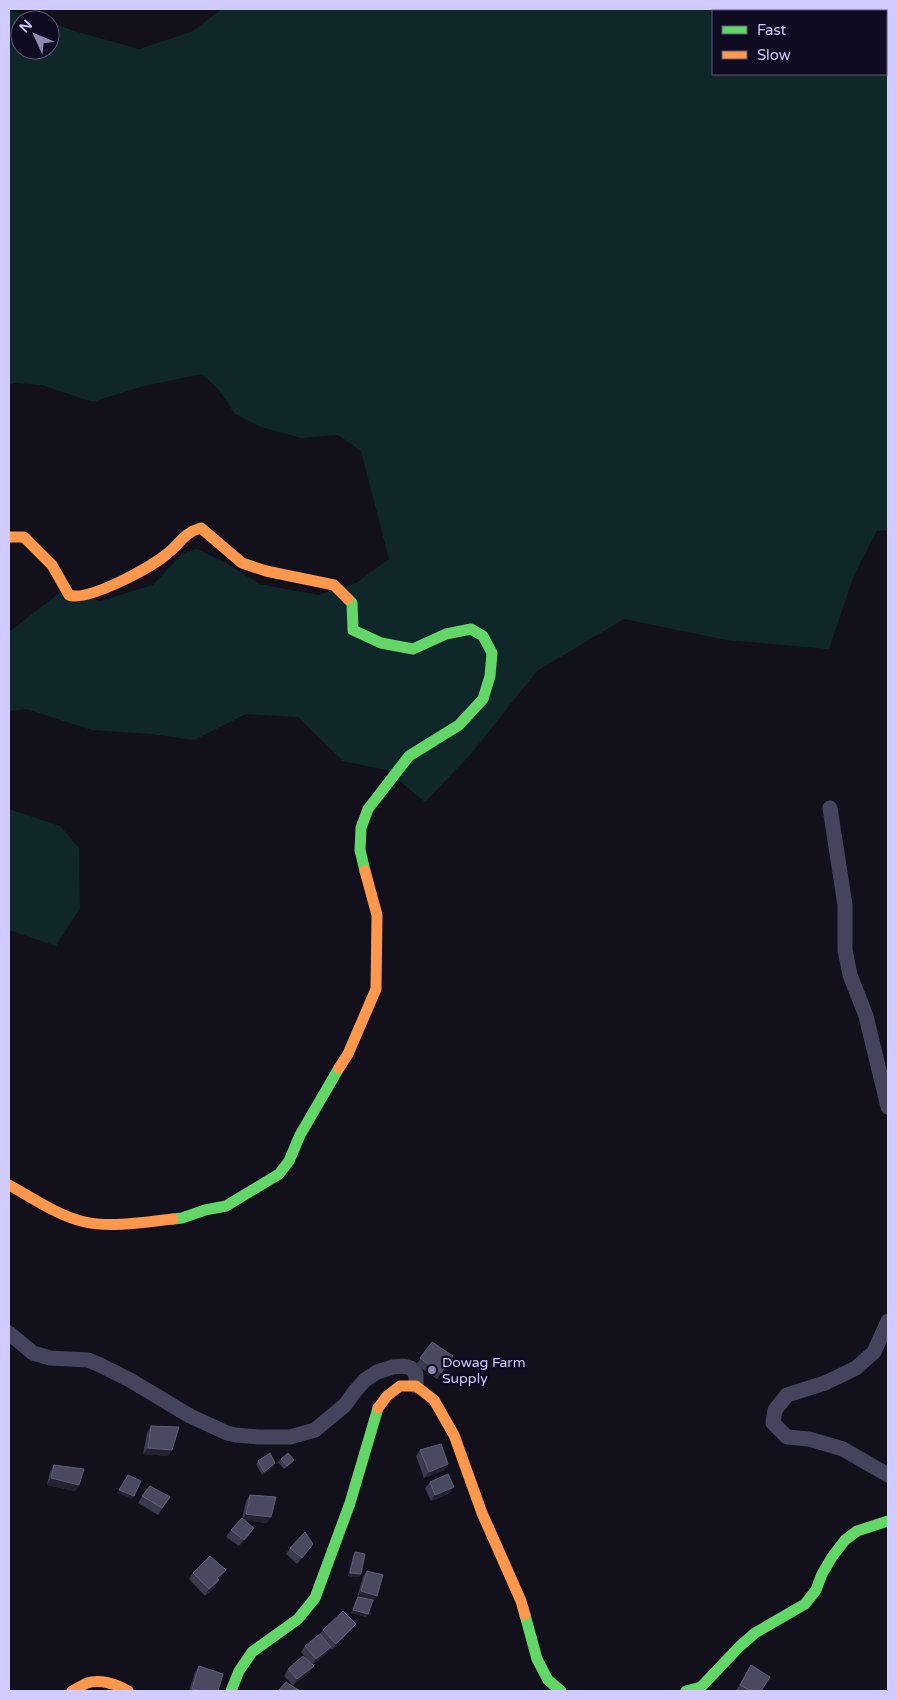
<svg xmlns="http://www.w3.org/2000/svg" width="897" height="1700" font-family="'Varela Round',sans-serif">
  <rect width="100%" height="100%" fill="#12101b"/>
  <g fill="#0f2728" fill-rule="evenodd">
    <path d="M 222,9 L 888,9 L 888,530 L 877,531 L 854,575 L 829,649 L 726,640 L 624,619 L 537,671 L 471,754 L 425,802 L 386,770 L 343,761 L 298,717 L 246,714 L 194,740 L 151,734 L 92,730 L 26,709 L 9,711 L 9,632 L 66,588 L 100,601 L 153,585 L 183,553 L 197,549 L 226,563 L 259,584 L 318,595 L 356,583 L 389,559 L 361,451 L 338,435 L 301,438 L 261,427 L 235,414 L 219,390 L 202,374 L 140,387 L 93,402 L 42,385 L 15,383 L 9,385 L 9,10 L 46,20 L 20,20 L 20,50 L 50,50 L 50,22 L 74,31 L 139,49 L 191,32 ZM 713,11 L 886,11 L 886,74 L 713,74 Z"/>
    <path d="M 9,809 L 60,826 L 79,848 L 80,908 L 56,946 L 9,930 Z"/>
  </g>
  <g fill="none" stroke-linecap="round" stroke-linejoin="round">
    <g stroke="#45445d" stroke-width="15">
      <path d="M 830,808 L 845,905 L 845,950 L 850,975 L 866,1016 L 888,1107"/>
      <path d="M 888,1321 L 874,1352 L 856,1368 L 825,1383 L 787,1395 L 775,1410 L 773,1423 L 787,1437 L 809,1439 L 843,1449 L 888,1475"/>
      <path d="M 9,1333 L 33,1353 L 50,1358 L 88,1360 L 100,1365 L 130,1380 L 190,1416 L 227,1433 L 236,1435 L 258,1437 L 290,1437 L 315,1430 L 345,1405 L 355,1391 L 365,1380 L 377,1372 L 393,1367 L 403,1366 L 411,1368 L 416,1374 L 416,1386"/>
    </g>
    <g stroke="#63d668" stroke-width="11">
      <path d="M 348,599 L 352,603 L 353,630 L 381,643 L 413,649 L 446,634 L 471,629 L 483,636 L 492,653 L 490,676 L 483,699 L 459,725 L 409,756 L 368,809 L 361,828 L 360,850 L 365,871"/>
      <path d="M 173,1219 L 182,1218 L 205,1210 L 226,1206 L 279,1174 L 289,1161 L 300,1135 L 339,1068"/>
      <path d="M 525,1615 L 537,1659 L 548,1680 L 561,1691"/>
      <path d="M 231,1691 L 239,1671 L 252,1652 L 298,1619 L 315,1598 L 350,1503 L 378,1408"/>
      <path d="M 686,1691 L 701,1687 L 740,1646 L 755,1633 L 805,1604 L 816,1590 L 822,1574 L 832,1557 L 845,1540 L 857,1531 L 888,1521"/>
    </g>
    <g stroke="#ff974d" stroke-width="11">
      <path d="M 9,537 L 24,537 L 52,565 L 69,595 C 88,602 152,567 168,553 C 181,543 183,533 201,528 L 242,563 L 266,571 L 334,585 L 348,599"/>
      <path d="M 339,1068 L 348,1054 L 376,989 L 377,915 L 365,871"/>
      <path d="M 9,1185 C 33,1198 58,1216 85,1222 C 111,1228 146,1222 173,1219"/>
      <path d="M 378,1408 L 387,1396 L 400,1386 L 416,1386 L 434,1400 L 454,1435 L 482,1513 L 521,1601 L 525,1615"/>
      <path d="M 72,1691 C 77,1689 82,1685 87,1683 C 100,1679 117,1684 128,1691"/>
    </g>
  </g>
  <g fill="#3b394c">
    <path d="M 432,1342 L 453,1356 L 437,1379 L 416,1365 Z"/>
    <path d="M 151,1426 L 172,1450 L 168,1456 L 143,1454 L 147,1433 Z"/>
    <path d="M 420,1450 L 448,1464 L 444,1470 L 424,1478 L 416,1456 Z"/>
    <path d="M 281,1459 L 294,1460 L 292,1463 L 284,1469 L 278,1462 Z"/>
    <path d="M 258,1461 L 275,1463 L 273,1467 L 262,1475 L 256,1464 Z"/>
    <path d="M 54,1465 L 79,1485 L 75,1491 L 47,1485 L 50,1472 Z"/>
    <path d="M 430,1482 L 450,1493 L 431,1501 L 425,1488 Z"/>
    <path d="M 250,1495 L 267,1523 L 244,1520 L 254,1528 L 239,1546 L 226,1537 L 231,1530 L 242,1519 L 246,1501 Z"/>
    <path d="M 142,1496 L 170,1497 L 158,1515 L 138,1503 Z"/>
    <path d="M 313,1544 L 297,1564 L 286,1554 L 290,1548 Z"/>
    <path d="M 355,1552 L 361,1574 L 359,1577 L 348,1576 L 353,1556 Z"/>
    <path d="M 226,1570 L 222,1576 L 218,1579 L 215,1587 L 205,1596 L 189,1579 L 193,1573 Z"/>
    <path d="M 367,1571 L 377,1596 L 373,1602 L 372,1602 L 366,1617 L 351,1613 L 356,1600 L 358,1597 L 357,1597 L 363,1577 Z"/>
    <path d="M 356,1624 L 351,1630 L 332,1650 L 330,1648 L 327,1653 L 312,1665 L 310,1672 L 293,1685 L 284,1676 L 288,1669 L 308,1661 L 301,1652 L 305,1646 L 320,1634 L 323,1630 Z"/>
    <path d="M 751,1665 L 761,1691 L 736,1691 Z"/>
    <path d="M 199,1666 L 218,1691 L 189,1691 L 195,1672 Z"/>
  </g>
  <g fill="#242230">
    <path d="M 148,1448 L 172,1450 L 168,1456 L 143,1454 Z"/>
    <path d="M 275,1463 L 273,1467 L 262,1475 L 264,1472 Z"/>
    <path d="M 448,1464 L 444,1470 L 424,1478 L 429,1472 Z"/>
    <path d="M 51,1478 L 79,1485 L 75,1491 L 47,1485 Z"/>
    <path d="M 454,1487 L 450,1493 L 431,1501 L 435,1495 Z"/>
    <path d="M 119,1490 L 134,1496 L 132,1499 L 117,1493 Z"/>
    <path d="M 246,1514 L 271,1517 L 267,1523 L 241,1520 Z"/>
    <path d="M 254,1528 L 250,1534 L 239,1546 Z"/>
    <path d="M 226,1570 L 222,1576 L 212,1584 L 217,1578 Z"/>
    <path d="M 350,1573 L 361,1574 L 359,1577 L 348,1576 Z"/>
    <path d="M 219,1580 L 215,1587 L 205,1596 L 209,1589 Z"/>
    <path d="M 361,1591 L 377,1596 L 373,1602 L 357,1597 Z"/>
    <path d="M 353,1610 L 368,1614 L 366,1617 L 351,1613 Z"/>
    <path d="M 356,1624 L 351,1630 L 332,1650 L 336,1644 Z"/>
    <path d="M 331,1647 L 327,1653 L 312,1665 L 316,1659 Z"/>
    <path d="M 314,1666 L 310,1672 L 293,1685 L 297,1679 Z"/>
    <path d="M 192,1689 L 201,1691 L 190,1691 Z"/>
  </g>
  <g fill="#4b495f" stroke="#605d78">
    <path d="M 432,1342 L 453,1356 L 441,1373 L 420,1358 Z"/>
    <path d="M 151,1426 L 179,1427 L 172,1450 L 148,1448 Z"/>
    <path d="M 441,1444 L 448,1464 L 429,1472 L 420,1450 Z"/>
    <path d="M 270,1453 L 275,1463 L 264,1472 L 258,1461 Z"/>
    <path d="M 288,1453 L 294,1460 L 287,1466 L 281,1459 Z"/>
    <path d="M 54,1465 L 84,1469 L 79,1485 L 51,1478 Z"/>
    <path d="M 448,1474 L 454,1487 L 435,1495 L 430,1482 Z"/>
    <path d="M 128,1475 L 141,1481 L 134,1496 L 119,1490 Z"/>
    <path d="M 150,1486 L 170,1497 L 162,1508 L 142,1496 Z"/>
    <path d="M 250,1495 L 276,1497 L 271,1517 L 246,1514 Z"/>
    <path d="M 242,1518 L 254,1528 L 244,1540 L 231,1530 Z"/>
    <path d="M 305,1532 L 313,1544 L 302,1558 L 290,1548 Z"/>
    <path d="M 355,1552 L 365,1554 L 361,1574 L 350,1573 Z"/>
    <path d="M 210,1556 L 226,1570 L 217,1578 L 219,1580 L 209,1589 L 193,1573 Z"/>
    <path d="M 367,1571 L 383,1575 L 377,1596 L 361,1591 Z"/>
    <path d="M 358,1597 L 373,1600 L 368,1614 L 353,1610 Z"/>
    <path d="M 343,1611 L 356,1624 L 336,1644 L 323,1630 Z"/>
    <path d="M 320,1634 L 331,1647 L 316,1659 L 305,1646 Z"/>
    <path d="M 303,1656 L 314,1666 L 297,1679 L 288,1669 Z"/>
    <path d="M 751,1665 L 770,1677 L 761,1691 L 751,1691 L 740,1685 Z"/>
    <path d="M 199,1666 L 223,1674 L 218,1691 L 201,1691 L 192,1689 Z"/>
    <path d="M 286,1682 L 300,1691 L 278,1691 Z"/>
  </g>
  <circle fill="#8e8aaf" stroke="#0f0b20" stroke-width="2" cx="432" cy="1370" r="5"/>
  <g text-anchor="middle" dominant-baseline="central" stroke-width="4.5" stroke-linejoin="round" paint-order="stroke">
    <g font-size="14" fill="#d1cbff" stroke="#0f0b20" text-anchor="start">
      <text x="442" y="1362">Dowag Farm<tspan x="442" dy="16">Supply</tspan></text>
    </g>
  </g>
  <rect width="897" height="1700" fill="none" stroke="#d1cbff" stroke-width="20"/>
  <rect x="712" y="10" width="175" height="65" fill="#0f0b20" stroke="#5d5879"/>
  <rect x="722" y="26" width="25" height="8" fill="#63d668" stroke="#5d5879"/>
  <text x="757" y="35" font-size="15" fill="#d1cbff">Fast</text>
  <rect x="722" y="51" width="25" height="8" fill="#ff974d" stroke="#5d5879"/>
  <text x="757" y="60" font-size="15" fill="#d1cbff">Slow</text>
  <g transform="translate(35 35) rotate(314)"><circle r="24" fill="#0f0b20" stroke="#5d5879"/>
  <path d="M0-4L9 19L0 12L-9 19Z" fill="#8e8aaf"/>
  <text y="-8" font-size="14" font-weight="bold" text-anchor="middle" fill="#d1cbff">N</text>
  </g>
</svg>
